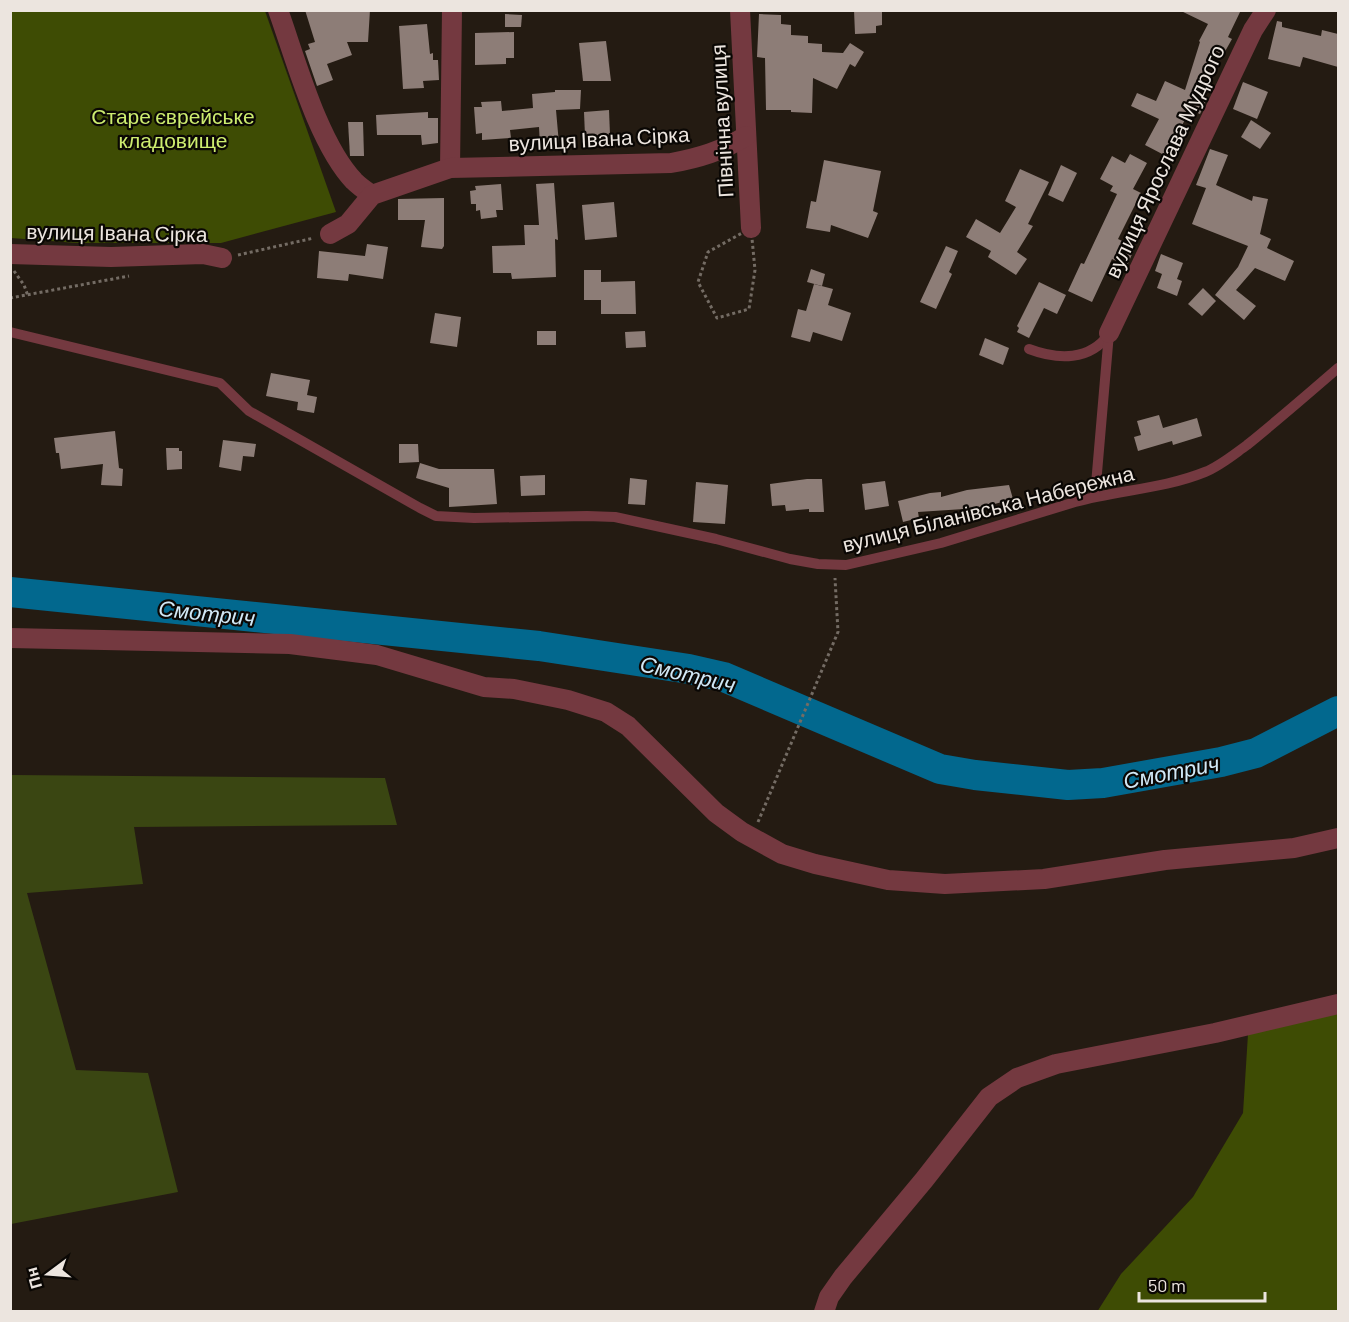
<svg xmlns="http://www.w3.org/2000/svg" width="1349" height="1322" font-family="Barlow,sans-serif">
  <rect width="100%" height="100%" fill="#241b12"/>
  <g fill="#3e4c04">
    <path d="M 10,11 L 265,11 L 336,212 L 221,243 L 77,243 L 11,238 Z"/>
    <path d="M 1338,1007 L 1338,1311 L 1097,1312 L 1121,1274 L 1193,1197 L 1243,1113 L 1248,1034 Z"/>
  </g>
  <path fill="#3a4612" d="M 11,775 L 385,778 L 397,825 L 134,827 L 143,884 L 27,893 L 76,1070 L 148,1073 L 178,1192 L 11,1224 Z"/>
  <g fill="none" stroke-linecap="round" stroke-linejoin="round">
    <path stroke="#02688e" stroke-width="30" d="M 10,592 L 539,646 L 689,669 L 724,677 L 940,769 L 975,775 L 1068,785 L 1103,783 L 1221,762 L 1256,753 L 1338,711"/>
  </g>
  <g fill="#8d7d77">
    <path d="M 305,10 L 370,10 L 368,42 L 347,42 L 352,55 L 327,64 L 333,80 L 317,86 L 305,51 L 310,49 L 308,44 L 315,42 Z"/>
    <path d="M 854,10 L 882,10 L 882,25 L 876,26 L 876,33 L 855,34 Z"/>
    <path d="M 1179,10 L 1241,10 L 1228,37 L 1232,39 L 1223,55 L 1212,49 L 1197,98 L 1206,101 L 1200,114 L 1190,110 L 1166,156 L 1145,145 L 1159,119 L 1131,106 L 1137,93 L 1156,101 L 1165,81 L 1185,90 L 1200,42 L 1199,41 L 1208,24 Z"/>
    <path d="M 505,14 L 522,15 L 521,27 L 505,27 Z"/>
    <path d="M 759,14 L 781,15 L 781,24 L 791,25 L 791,35 L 808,36 L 808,43 L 822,44 L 822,52 L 843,53 L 850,43 L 864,52 L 855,67 L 850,64 L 837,89 L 813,78 L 812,113 L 791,112 L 791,110 L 766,110 L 765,58 L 757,57 Z"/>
    <path d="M 1277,21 L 1282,22 L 1282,27 L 1321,36 L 1322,30 L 1338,34 L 1338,67 L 1303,57 L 1300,67 L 1268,59 Z"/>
    <path d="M 427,24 L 430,54 L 433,53 L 433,60 L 438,60 L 439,80 L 423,81 L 424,88 L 403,89 L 399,26 Z"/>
    <path d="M 514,32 L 514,58 L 506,58 L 506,64 L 475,65 L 475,33 Z"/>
    <path d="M 606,41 L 611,81 L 583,81 L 579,43 Z"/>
    <path d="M 1243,82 L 1268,92 L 1257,119 L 1233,109 Z"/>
    <path d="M 555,90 L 581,90 L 580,109 L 556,110 L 559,144 L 540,146 L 539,127 L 510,130 L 511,138 L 482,140 L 482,133 L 476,134 L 474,107 L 482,107 L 481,102 L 501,101 L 502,111 L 533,108 L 532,94 L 555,92 Z"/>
    <path d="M 609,110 L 610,135 L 585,136 L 584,112 Z"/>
    <path d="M 428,112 L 428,118 L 438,118 L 438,143 L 422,145 L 421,135 L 377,135 L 376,115 Z"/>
    <path d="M 1251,120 L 1271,133 L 1260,149 L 1241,137 Z"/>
    <path d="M 348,122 L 363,122 L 364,156 L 350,156 Z"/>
    <path d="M 1210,149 L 1228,155 L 1216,185 L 1252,201 L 1253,196 L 1268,199 L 1260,234 L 1271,239 L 1267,248 L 1294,261 L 1285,281 L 1255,268 L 1236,290 L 1256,306 L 1244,320 L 1215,295 L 1238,267 L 1248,246 L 1192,224 L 1206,188 L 1196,185 Z"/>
    <path d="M 1130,154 L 1147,163 L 1133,189 L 1141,193 L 1118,239 L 1135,247 L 1127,266 L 1112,259 L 1092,302 L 1068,291 L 1081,263 L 1084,264 L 1117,194 L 1110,191 L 1113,186 L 1100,179 L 1112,156 L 1125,163 Z"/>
    <path d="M 824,160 L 881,171 L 873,211 L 878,213 L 868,238 L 831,225 L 830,232 L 806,228 L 811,201 L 816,202 Z"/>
    <path d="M 1061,165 L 1077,173 L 1063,202 L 1048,195 Z"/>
    <path d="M 1020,169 L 1049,182 L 1028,224 L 1033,226 L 1017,252 L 1027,259 L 1016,275 L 988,257 L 991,251 L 966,237 L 976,219 L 1000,233 L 1016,207 L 1005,201 Z"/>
    <path d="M 554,183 L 558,240 L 555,239 L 556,277 L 512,279 L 511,273 L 493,273 L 492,246 L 525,245 L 524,225 L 539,225 L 536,184 Z"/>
    <path d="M 501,184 L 503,210 L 496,210 L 497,217 L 481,219 L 480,210 L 476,211 L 476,204 L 471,204 L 470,191 L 476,190 L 475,186 Z"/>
    <path d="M 444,198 L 444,246 L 442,249 L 421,247 L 425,220 L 398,220 L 398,199 Z"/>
    <path d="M 614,202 L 617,237 L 585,240 L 582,205 Z"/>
    <path d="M 367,244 L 388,247 L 383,279 L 349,274 L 348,281 L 317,278 L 319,251 L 365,256 Z"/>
    <path d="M 946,246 L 958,251 L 949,272 L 952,274 L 936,309 L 920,302 Z"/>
    <path d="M 1161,254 L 1183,263 L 1177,279 L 1182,281 L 1177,296 L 1157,288 L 1162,274 L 1155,271 Z"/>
    <path d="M 811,269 L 825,274 L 822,286 L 807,282 Z"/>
    <path d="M 584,270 L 601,270 L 601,282 L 635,281 L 636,314 L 601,314 L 601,300 L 584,300 Z"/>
    <path d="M 1039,282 L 1066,295 L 1057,314 L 1044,308 L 1029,338 L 1017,332 L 1019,328 L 1017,326 Z"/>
    <path d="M 814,284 L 833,289 L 828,305 L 851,313 L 842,341 L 813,332 L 810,342 L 791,337 L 798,309 L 806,311 Z"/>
    <path d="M 1203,288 L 1216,301 L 1202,316 L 1188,304 Z"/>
    <path d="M 435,313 L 461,317 L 457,347 L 430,343 Z"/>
    <rect x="537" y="331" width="19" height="14"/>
    <path d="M 645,331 L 646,347 L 626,348 L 625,332 Z"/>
    <path d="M 985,338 L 1009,348 L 1003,365 L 979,355 Z"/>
    <path d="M 271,373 L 310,380 L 307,395 L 317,397 L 314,413 L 297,410 L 298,402 L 266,396 Z"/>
    <path d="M 1159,415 L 1163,428 L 1197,418 L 1202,436 L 1173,445 L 1172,441 L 1138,451 L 1134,437 L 1141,435 L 1137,421 Z"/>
    <path d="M 115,431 L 119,468 L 123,469 L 122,486 L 101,485 L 103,464 L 61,469 L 59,453 L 56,453 L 54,438 Z"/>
    <path d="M 223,440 L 256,444 L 254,457 L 243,456 L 241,471 L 219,467 Z"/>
    <path d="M 399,444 L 418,444 L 419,462 L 399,463 Z"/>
    <path d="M 166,448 L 179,448 L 179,451 L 182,451 L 182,469 L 167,470 Z"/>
    <path d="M 420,463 L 439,469 L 494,469 L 497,504 L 449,507 L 449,488 L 416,478 Z"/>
    <path d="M 545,475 L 545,495 L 521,496 L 520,476 Z"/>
    <path d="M 630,478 L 647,480 L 645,505 L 628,504 Z"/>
    <path d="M 807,479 L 822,479 L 824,512 L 809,512 L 809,509 L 786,511 L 785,505 L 772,506 L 770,484 Z"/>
    <path d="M 885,481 L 889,506 L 865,510 L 862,484 Z"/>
    <path d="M 696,482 L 728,485 L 725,524 L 693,522 Z"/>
    <path d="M 1009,485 L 1013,499 L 980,508 L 981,511 L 966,515 L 964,509 L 918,512 L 919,518 L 903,522 L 898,501 L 930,493 L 941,492 L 941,497 L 967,490 Z"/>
  </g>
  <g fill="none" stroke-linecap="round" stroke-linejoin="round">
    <g stroke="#746c64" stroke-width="3" stroke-dasharray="3 3" stroke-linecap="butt">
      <path d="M 751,228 L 755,270 L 749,309 L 717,318 L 698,282 L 708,252 Z"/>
      <path d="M 238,255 L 314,238"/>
      <path d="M 14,271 L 24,285 L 28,296"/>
      <path d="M 10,298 L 129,276"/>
      <path d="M 758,822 L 838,632 L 835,578"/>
    </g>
    <g stroke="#743940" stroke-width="10">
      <path d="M 10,332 L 220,383 L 249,411 L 420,508 L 436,516 L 474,518 L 587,516 L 615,517 L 716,539 L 790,559 L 818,564 L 846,565 L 941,543 L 1075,502 C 1118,490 1163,489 1205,472 C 1220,466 1233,455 1247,445 C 1278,420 1308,394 1338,368"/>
      <path d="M 1029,349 C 1058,360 1090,361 1109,334"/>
      <path d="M 1095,496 L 1109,333"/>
    </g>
    <g stroke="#743940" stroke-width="20">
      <path d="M 278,10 C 296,60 318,143 354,181 C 359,186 366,191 372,195"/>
      <path d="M 740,10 L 751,228"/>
      <path d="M 450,168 L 452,10"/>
      <path d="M 330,234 L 348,224 L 372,195 L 450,168 L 671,163 C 699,158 722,151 746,136"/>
      <path d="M 10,254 L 111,257 L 203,254 L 222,258"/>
      <path d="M 1109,333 L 1253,30 L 1266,10"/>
      <path d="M 10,638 L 290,644 L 377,655 L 484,687 L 514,689 L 568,700 L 606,712 L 628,726 L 716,813 L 742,832 L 782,854 L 815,864 L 888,880 L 945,884 L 1044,879 L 1165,860 L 1294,848 L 1338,838"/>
      <path d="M 824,1312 L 829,1297 L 843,1277 L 924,1180 L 989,1097 L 1017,1078 L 1056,1064 L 1215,1033 L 1338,1004"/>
    </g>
  </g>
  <g text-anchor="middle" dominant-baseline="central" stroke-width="4.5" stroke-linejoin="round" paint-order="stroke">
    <g font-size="21" fill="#cdec6f" stroke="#0a0704">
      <text x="173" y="115">Старе єврейське<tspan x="173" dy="24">кладовище</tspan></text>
    </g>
    <g font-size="21" fill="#ece5df" stroke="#0a0704">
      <text transform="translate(721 121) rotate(-93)">Північна вулиця</text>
      <text transform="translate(599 138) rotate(-3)">вулиця Івана Сірка</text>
      <text transform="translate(1164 161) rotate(-65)">вулиця Ярослава Мудрого</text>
      <text transform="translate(117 232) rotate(1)">вулиця Івана Сірка</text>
      <text transform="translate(988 508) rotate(-14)">вулиця Біланівська Набережна</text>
    </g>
    <g font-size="22" font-style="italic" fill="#d1e8f6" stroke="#0a0704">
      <text transform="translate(207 612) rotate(6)">Смотрич</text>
      <text transform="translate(688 673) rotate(13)">Смотрич</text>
      <text transform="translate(1171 771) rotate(-11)">Смотрич</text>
    </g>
  </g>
  <rect width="1349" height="1322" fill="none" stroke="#ece5df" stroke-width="24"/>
  <g transform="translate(48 1274) rotate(254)" stroke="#0a0704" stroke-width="4.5" paint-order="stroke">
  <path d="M0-4.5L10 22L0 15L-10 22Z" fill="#ece5df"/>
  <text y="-9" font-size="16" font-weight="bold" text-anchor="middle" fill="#ece5df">Пн</text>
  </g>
  <path d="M1139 1292v9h126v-9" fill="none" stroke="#ece5df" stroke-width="3"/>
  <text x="1148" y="1292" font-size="18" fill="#ece5df" stroke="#0a0704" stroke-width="4.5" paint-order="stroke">50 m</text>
</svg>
